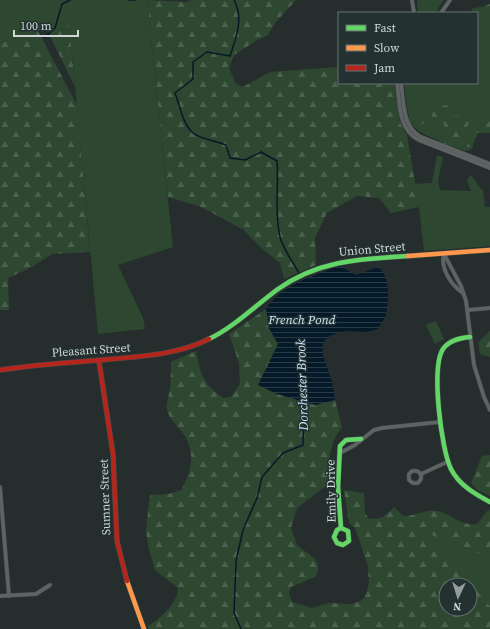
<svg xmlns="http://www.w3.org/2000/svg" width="490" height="629" font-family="'Source Serif 4',serif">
  <defs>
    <pattern id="forest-firs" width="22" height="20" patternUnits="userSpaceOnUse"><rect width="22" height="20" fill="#2d4730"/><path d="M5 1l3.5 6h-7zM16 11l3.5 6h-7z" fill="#4a614d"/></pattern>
    <pattern id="water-rules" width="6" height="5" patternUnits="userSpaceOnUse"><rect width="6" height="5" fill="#051a29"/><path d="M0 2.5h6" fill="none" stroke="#283b47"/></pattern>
  </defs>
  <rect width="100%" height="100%" fill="#262e2d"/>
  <g fill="url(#forest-firs)" fill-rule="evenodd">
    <path d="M 147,0 L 187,2 L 190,0 L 296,0 L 275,23 L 268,35 L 254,42 L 234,55 L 229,68 L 236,84 L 243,87 L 270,72 L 337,67 L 339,67 L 339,83 L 394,83 L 400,122 L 407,135 L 419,207 L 391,213 L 379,198 L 357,196 L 327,213 L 315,238 L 316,265 L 284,279 L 280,263 L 261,248 L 244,230 L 201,207 L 168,197 Z"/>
    <path d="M 490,4 L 490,133 L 477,133 L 472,149 L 465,151 L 442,143 L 430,133 L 416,127 L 409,122 L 409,83 L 477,83 L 476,9 Z"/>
    <path d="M 69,21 L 75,87 L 46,28 Z"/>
    <path d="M 38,31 L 77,105 L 90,252 L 52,254 L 32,267 L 8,278 L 9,310 L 0,310 L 0,43 Z"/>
    <path d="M 266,309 L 269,328 L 278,344 L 270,361 L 315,405 L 335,400 L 342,427 C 328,445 329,460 330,483 L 297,508 L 291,528 L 297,545 L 315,559 L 318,565 L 318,571 L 315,577 L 291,587 L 289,594 L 292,602 L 312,608 L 329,603 L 351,604 L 361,601 L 366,595 L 369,583 L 368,566 L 355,528 L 349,523 L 344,490 L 364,493 L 365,513 L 368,518 C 380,521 386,516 394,507 L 403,516 C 415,516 425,509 437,511 C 453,514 459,526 477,524 L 487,511 L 490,510 L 490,629 L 149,629 L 148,626 C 160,619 178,603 178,588 L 155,570 L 148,546 L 146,530 L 150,495 L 169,494 L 181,490 C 190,475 196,456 186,438 C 181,428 170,422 167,410 C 166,407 167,402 168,399 C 171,386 171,374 171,362 L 196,351 C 201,376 202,382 223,398 L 231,397 L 240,384 L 239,363 L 229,334 ZM 446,585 L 470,585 L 470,609 L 446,609 Z"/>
    <path d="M 490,331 L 490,357 L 480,354 L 478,343 Z"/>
    <path d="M 490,455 L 490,496 L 477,490 L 471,483 L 482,456 Z"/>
  </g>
  <g fill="#2d4730">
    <path d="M 0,0 L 147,0 L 173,247 L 118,265 L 143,318 L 145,329 L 98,334 L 69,21 L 0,43 Z"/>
    <path d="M 417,0 L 444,0 L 435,13 L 418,13 Z"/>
    <path d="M 490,6 L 490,121 L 478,124 L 465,150 L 463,150 L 463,134 L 474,114 L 454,117 L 451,105 L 419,107 L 420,114 L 417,119 L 419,123 L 428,124 L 429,115 C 449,123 444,125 448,144 C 404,127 410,128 404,83 L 477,83 L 477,13 L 470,13 L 473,8 Z"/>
    <path d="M 437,155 L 443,157 L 438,181 L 440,190 L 471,191 L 467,180 L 471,175 L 481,189 L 483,189 L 485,207 L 490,207 L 490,246 L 424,251 L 419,207 L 414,184 L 432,183 Z"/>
    <path d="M 436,321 L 444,339 L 435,344 L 426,325 Z"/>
    <path d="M 427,533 L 490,558 L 490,606 Z"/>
  </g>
  <path fill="url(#water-rules)" d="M 340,266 L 356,275 L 378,267 C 391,277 389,300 386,315 C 384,320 380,325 378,329 C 373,330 367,332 363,332 C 355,332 349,330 341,332 C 311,339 325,358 330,376 C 333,383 334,392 335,400 L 315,405 L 277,394 L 258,385 L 278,344 L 269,328 L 266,309 C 281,285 314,275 340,266 Z"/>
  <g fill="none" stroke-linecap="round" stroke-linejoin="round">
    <g stroke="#051a29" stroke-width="1.5">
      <path d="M 128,0 L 135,0"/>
      <path d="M 234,0 C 244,18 236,38 230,56 L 207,52 L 193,62 L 193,79 L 175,93 C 180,106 183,125 193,133 C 200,139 217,141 226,145 L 230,158 L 245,160 L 261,152 L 277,161 C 279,186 274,212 280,237 C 283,249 293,262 299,273"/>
      <path d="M 45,37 L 55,28 L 62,4 L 70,0"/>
      <path d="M 241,629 L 234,613 L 236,561 L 243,530 L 257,498 L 262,477 L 283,453 L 303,445 C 302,430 308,416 302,400"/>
    </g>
    <g stroke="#454c4b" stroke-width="4.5">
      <g id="street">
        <path d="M 412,0 L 414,13"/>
        <path d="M 441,13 L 450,0"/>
        <path d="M 397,83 C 400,103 398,130 419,140 L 490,168"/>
        <path d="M 401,83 C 404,102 402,127 421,137 L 490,164"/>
        <path d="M 444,254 L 461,286 L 466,301 L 474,365 L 484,397 L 490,410"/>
        <path d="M 444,254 C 440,268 451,285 463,293"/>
        <path d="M 468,310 L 490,308"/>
        <path d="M 340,453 L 355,445 L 374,430 L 382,428 L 440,422"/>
        <path d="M 421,474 L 417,471 L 412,471 L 409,474 L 409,480 L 413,483 L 418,483 L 421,479 L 421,474 L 447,462"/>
        <path d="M 0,487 L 9,596"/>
        <path d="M 0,596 L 36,594 L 50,585"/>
      </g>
    </g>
    <g stroke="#454c4b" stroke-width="5.5">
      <g id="fast">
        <path d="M 470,337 C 460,338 449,340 443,349 C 431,367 441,449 451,469 C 459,485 475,494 490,502"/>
        <path d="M 209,339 C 234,327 255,306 278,289 C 319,260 360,259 408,256"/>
        <path d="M 341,528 L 337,530 L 334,537 L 337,543 L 343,545 L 349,541 L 348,531 L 341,528 L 338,487 L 340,446 L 346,440 L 361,439"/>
      </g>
    </g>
    <g stroke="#454c4b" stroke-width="5.5">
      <g id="slow">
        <path d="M 408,256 L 490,250"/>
        <path d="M 127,581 L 144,629"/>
      </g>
    </g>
    <g stroke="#454c4b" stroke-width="5.5">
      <g id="jam">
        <path d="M 99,361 L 113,454 L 117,541 L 127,581"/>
        <path d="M 0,370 C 38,364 75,362 113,359 C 146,356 179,354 209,339"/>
      </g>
    </g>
    <use href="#street" stroke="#5e6463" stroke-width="3.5"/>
    <use href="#fast" stroke="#63d668" stroke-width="4.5"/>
    <use href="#slow" stroke="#ff974d" stroke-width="4.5"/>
    <use href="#jam" stroke="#b3261e" stroke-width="4.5"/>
  </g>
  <g text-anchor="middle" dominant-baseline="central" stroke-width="3" stroke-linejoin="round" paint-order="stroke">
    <g font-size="12" fill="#ced6d6" stroke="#233130">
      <text transform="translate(372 249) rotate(-5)">Union Street</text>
      <text transform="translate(91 350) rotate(-4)">Pleasant Street</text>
      <text transform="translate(331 491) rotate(-91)">Emily Drive</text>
      <text transform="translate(105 497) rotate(-92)">Sumner Street</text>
    </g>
    <g font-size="13" font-style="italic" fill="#c8e3fa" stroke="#233130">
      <text x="302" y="319">French Pond</text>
      <text transform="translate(302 385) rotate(-92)">Dorchester Brook</text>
    </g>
  </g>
  <rect x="338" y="12" width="140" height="72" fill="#233130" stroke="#677372"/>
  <rect x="346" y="25" width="20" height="6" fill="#63d668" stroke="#677372"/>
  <text x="374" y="32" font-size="12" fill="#ced6d6">Fast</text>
  <rect x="346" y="45" width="20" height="6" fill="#ff974d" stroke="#677372"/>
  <text x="374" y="52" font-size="12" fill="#ced6d6">Slow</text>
  <rect x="346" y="65" width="20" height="6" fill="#b3261e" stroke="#677372"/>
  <text x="374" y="72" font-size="12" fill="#ced6d6">Jam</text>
  <g transform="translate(458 597) rotate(184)"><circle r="19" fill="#233130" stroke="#677372"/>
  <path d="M0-3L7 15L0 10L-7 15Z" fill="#939b9b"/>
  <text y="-6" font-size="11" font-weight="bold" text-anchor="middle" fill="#ced6d6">N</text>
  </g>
  <path d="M14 30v6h64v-6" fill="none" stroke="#ced6d6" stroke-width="2"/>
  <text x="20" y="30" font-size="12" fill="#ced6d6" stroke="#233130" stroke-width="3" paint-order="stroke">100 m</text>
</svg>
